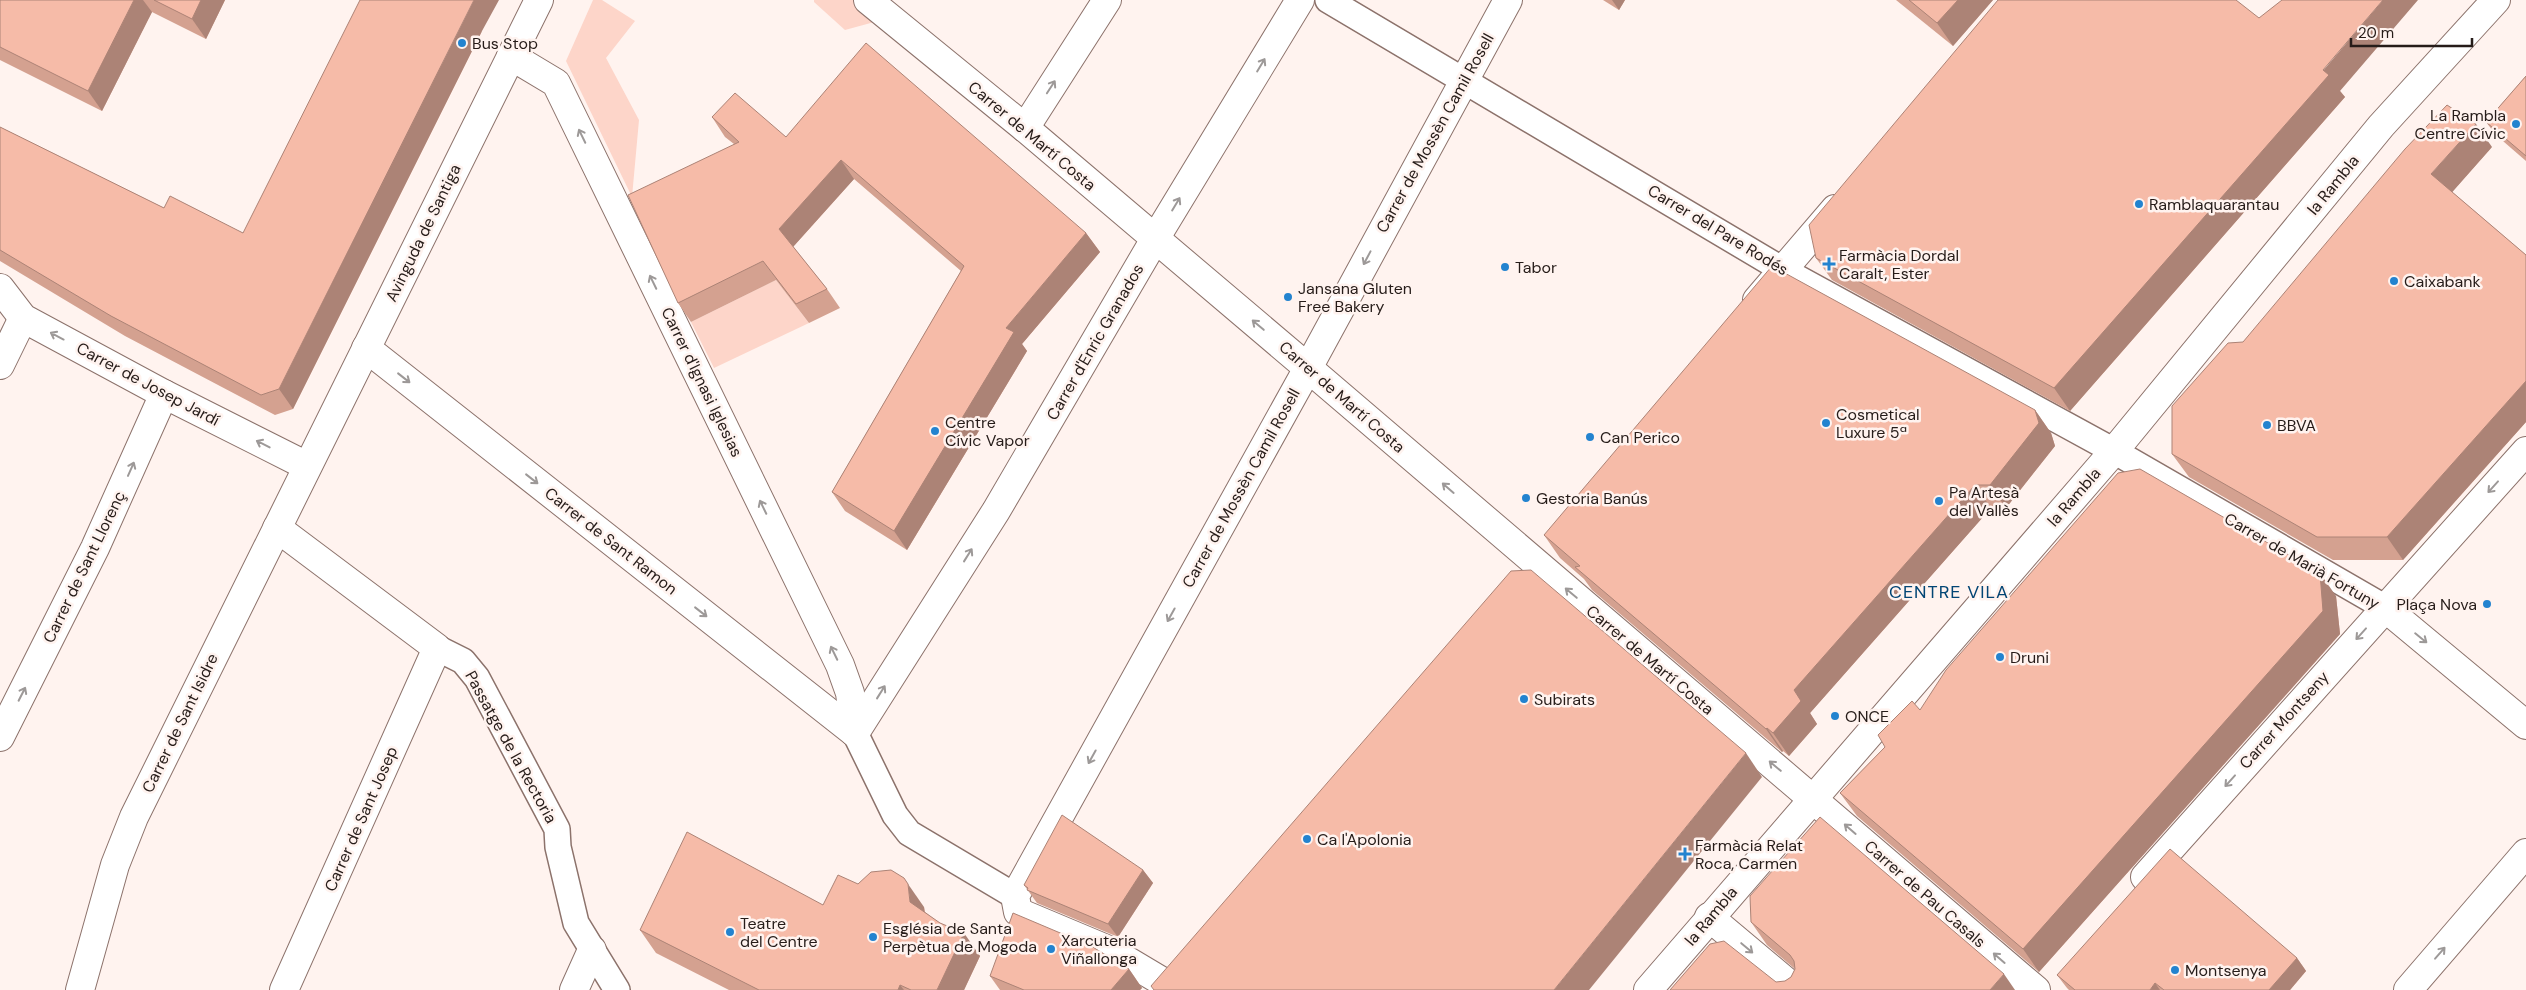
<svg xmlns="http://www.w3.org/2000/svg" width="2526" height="990" font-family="'DM Sans',sans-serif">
  <rect width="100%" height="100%" fill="#fff3ef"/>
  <g fill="#fdd5c9">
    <path d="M 593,0 L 602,0 L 635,21 L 606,58 L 639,120 L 632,197 L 566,61 Z"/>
    <path d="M 814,0 L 853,0 L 878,21 L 845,30 L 814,2 Z"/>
    <path d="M 776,280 L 809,323 L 714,368 L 691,322 Z"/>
  </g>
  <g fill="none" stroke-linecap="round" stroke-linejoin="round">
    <g stroke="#8c726b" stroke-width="28">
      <g id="pedestrian">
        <path d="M 1328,0 L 1783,270 L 2114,451 L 2384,607"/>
        <path d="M 437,648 L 463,661 L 477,678 L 557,829 L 558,847 L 576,923 L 617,990"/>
        <path d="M 855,733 L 895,815 L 909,833 L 1015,896"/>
      </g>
    </g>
    <g stroke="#8c726b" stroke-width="30">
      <g id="minor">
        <path d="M 868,0 L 1025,128 L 1308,368 L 2036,990"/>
        <path d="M 511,56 L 556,83 L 840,665 L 850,693 L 855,733"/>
        <path d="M 1025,128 L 1107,0"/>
        <path d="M 0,288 L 23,318 L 164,394 L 307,466"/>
        <path d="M 1757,300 L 1835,209"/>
        <path d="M 366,348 L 855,733"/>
        <path d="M 0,365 L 23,318"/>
        <path d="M 277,528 L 437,648 L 284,990"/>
        <path d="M 2384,607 L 2526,725"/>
        <path d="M 855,733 L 996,511 L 1155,239 L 1300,0"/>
        <path d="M 0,737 L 95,548 L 164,394"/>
        <path d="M 2145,877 L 2526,451"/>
        <path d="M 1709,917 L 1796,990"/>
        <path d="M 1163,982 L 1111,951 L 1018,912 L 1015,896 L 1308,368 L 1508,0"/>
        <path d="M 574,990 L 592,950"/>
        <path d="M 2408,990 L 2526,853"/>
      </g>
    </g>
    <g stroke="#8c726b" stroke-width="30">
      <path id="tertiary" d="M 1648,990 L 2114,451 L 2381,126 L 2496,0"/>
    </g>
    <g stroke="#8c726b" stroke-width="30">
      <path id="secondary" d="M 80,990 L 115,865 L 134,817 L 539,0"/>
    </g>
    <use href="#pedestrian" stroke="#fff" stroke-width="25"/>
    <use href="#minor" stroke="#fff" stroke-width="28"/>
    <use href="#tertiary" stroke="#fff" stroke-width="28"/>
    <use href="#secondary" stroke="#fff" stroke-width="28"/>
  </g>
  <g fill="#d4a190">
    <path d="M 0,0 L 225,0 L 206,39 L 152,12 L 102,111 L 0,60 Z"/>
    <path d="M 1603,0 L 1625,0 L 1619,10 Z"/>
    <path d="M 1896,0 L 1993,0 L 1953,46 Z"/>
    <path d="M 482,31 L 293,409 L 275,415 L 125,336 L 0,261 L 0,127 L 164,208 L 243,233 Z"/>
    <path d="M 2526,76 L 2526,161 L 2496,135 L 2486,122 Z"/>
    <path d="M 2340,91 L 2345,97 L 2070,411 L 1832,280 L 1816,258 Z"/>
    <path d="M 712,117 L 786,137 L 1086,233 L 1100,252 L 1022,344 L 1027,351 L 907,550 L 845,511 L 832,492 L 961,271 L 854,179 L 793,247 L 827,289 L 840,308 L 809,323 L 776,280 L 691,322 L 678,303 L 734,144 L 725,137 Z"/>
    <path d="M 2492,147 L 2452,192 L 2526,255 L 2526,422 L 2403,560 L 2333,560 L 2189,477 L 2172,454 L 2243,342 Z"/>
    <path d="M 2035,410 L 2051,433 L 2055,446 L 2006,508 L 1991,508 L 1810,713 L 1817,724 L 1789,756 L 1783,751 L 1782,752 L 1592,590 L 1584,579 L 1560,558 L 1544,535 Z"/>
    <path d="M 2336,596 L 2340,634 L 2039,972 L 1857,816 L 1840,793 L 1885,747 L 1920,710 Z"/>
    <path d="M 1143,870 L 1153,883 L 1118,937 L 1037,903 L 1024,885 Z"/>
    <path d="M 823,905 L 924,907 L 925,912 L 980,956 L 964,990 L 729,990 L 656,953 L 640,930 Z"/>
    <path d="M 1751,922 L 2004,974 L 1785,981 L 1791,977 L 1795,969 L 1767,945 Z"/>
    <path d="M 2297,958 L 2306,971 L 2290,990 L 2069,990 L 2067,988 L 2057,975 Z"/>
    <path d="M 1129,969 L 1142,988 L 1140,990 L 1000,990 L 990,976 Z"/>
  </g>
  <g fill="#ac8376">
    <path d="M 134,0 L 143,0 L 152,12 L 102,111 L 88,91 Z"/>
    <path d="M 201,0 L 225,0 L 206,39 L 192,19 Z"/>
    <path d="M 474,0 L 499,0 L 482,31 L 293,409 L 279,389 Z"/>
    <path d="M 1612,0 L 1625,0 L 1619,10 Z"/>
    <path d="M 1958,0 L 1993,0 L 1953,46 L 1937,23 Z"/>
    <path d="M 2383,0 L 2418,0 L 2340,91 L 2345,97 L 2070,411 L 2054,388 Z"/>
    <path d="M 2476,124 L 2492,147 L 2447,198 L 2431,174 Z"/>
    <path d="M 841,160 L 854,179 L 792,248 L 779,229 Z"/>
    <path d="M 1086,233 L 1100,252 L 1022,344 L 1027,351 L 907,550 L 894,531 L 1006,328 Z"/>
    <path d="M 2526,381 L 2526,422 L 2403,560 L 2387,537 Z"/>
    <path d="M 2035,410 L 2051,433 L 2055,446 L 2006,508 L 1990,485 Z"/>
    <path d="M 1975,485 L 1991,508 L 1810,713 L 1817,724 L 1789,756 L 1773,733 L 1794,690 Z"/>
    <path d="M 2320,573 L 2336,596 L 2340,634 L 2039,972 L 2023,949 Z"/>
    <path d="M 1767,728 L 1783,751 L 1782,752 L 1766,729 Z"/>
    <path d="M 1746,753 L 1762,777 L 1589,990 L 1554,990 Z"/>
    <path d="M 1143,870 L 1153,883 L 1118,937 L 1108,924 Z"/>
    <path d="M 908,884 L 924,907 L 926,926 L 910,902 Z"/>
    <path d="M 964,933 L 980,956 L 964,990 L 937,990 Z"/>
    <path d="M 2297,958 L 2306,971 L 2290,990 L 2269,990 Z"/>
    <path d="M 1129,969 L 1142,988 L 1140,990 L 1111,990 Z"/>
    <path d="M 2004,974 L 2015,990 L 1990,990 Z"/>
    <path d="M 2155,983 L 2160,990 L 2150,990 Z"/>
    <path d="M 900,985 L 904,990 L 898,990 Z"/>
  </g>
  <g fill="#f6bba8" stroke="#ac8376">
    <path d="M 0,0 L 134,0 L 88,91 L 0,47 Z"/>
    <path d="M 154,0 L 201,0 L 192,19 Z"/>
    <path d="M 360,0 L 474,0 L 279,389 L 261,395 L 111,316 L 0,250 L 0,127 L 164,208 L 170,196 L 243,233 Z"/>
    <path d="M 1909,0 L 1958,0 L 1937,23 Z"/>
    <path d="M 1998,0 L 2236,0 L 2259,18 L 2282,0 L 2383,0 L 2323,70 L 2329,75 L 2054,388 L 1816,258 L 1809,225 Z"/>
    <path d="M 866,43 L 1086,233 L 1006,328 L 1014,332 L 894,531 L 832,492 L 964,266 L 841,160 L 779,229 L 827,289 L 796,304 L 763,261 L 678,303 L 628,195 L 739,142 L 712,117 L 735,93 L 786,137 Z"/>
    <path d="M 2526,76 L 2526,156 L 2486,122 Z"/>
    <path d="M 2447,105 L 2476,124 L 2431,174 L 2526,255 L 2526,381 L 2387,537 L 2317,537 L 2172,454 L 2172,406 L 2228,343 L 2243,342 L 2405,149 Z"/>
    <path d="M 1772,266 L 2035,410 L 2039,423 L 1990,485 L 1975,485 L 1794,690 L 1801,701 L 1773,733 L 1767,728 L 1766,729 L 1575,567 L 1580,566 L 1544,535 Z"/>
    <path d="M 2140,469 L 2320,573 L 2323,611 L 2023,949 L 1840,793 L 1885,747 L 1878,735 L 1912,701 L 1920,710 L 1946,670 L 2118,473 Z"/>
    <path d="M 1531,570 L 1746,753 L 1554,990 L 1154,990 L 1151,986 L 1511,571 Z"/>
    <path d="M 1062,815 L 1143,870 L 1108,924 L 1027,890 L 1028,888 L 1024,885 Z"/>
    <path d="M 1820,817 L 2004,974 L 1990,990 L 1670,990 L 1710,944 L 1724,941 L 1776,982 L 1785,981 L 1791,977 L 1795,969 L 1794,961 L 1790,955 L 1751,922 L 1750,896 Z"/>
    <path d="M 687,832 L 823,905 L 838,875 L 858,884 L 871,872 L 891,870 L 904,878 L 908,884 L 910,902 L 940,923 L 964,933 L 937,990 L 911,990 L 900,985 L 898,990 L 759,990 L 640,930 Z"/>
    <path d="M 2170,849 L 2297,958 L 2269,990 L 2164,990 L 2155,983 L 2150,990 L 2075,990 L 2057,975 Z"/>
    <path d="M 1013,913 L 1091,946 L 1129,969 L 1111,990 L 1024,990 L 990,976 Z"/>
  </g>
  <defs><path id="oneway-shaft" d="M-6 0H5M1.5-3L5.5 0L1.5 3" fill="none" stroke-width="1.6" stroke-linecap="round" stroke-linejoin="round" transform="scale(1.25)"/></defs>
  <g stroke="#9d9998">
    <use href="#oneway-shaft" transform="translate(1261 65) rotate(-59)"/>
    <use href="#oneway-shaft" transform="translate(1051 87) rotate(-57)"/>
    <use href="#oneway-shaft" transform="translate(582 136) rotate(-116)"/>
    <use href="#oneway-shaft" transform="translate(1176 204) rotate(-59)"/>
    <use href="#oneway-shaft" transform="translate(1367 258) rotate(118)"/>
    <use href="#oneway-shaft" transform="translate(653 282) rotate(-116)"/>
    <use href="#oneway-shaft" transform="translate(1258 325) rotate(-140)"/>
    <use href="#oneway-shaft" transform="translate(57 336) rotate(-152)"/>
    <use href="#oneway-shaft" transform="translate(404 378) rotate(38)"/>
    <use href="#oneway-shaft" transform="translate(263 444) rotate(-153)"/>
    <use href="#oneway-shaft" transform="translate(131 469) rotate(-66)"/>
    <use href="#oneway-shaft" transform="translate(532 479) rotate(38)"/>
    <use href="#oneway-shaft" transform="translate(2493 487) rotate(132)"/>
    <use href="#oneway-shaft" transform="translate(1448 488) rotate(-139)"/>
    <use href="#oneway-shaft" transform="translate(763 507) rotate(-116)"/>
    <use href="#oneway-shaft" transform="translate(968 555) rotate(-58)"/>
    <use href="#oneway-shaft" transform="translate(1571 593) rotate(-140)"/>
    <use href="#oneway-shaft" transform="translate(701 612) rotate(38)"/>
    <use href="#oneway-shaft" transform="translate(1171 615) rotate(119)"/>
    <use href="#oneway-shaft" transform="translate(2361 634) rotate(132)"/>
    <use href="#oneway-shaft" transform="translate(2421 638) rotate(39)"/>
    <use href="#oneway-shaft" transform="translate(834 653) rotate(-116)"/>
    <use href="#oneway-shaft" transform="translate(881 692) rotate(-58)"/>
    <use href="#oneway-shaft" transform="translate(22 694) rotate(-63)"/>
    <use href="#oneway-shaft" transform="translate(1092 757) rotate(119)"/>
    <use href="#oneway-shaft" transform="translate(1775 766) rotate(-140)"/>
    <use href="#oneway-shaft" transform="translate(2230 781) rotate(132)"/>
    <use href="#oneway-shaft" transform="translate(1850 829) rotate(-139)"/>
    <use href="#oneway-shaft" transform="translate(1747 948) rotate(40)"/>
    <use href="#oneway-shaft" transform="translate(2440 953) rotate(-49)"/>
    <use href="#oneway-shaft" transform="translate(1999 958) rotate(-139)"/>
  </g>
  <g fill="#2383cf" stroke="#fff3ef" stroke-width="2">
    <circle cx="462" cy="43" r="5"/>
    <circle cx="2516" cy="124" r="5"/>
    <circle cx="2139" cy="204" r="5"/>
    <path d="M1826.5 256.5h5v5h5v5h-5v5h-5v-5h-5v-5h5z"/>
    <circle cx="1505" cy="267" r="5"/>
    <circle cx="2394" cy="281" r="5"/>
    <circle cx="1288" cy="297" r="5"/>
    <circle cx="1826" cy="423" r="5"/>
    <circle cx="2267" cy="425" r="5"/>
    <circle cx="935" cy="431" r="5"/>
    <circle cx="1590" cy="437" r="5"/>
    <circle cx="1526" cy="498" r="5"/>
    <circle cx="1939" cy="501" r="5"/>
    <circle cx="2487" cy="604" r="5"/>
    <circle cx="2000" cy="657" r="5"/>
    <circle cx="1524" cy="699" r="5"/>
    <circle cx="1835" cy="716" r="5"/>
    <circle cx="1307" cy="839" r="5"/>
    <path d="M1682.5 846.5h5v5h5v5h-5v5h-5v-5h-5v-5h5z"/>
    <circle cx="730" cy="932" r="5"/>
    <circle cx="873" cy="937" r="5"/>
    <circle cx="1051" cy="949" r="5"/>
    <circle cx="2175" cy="970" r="5"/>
  </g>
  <g text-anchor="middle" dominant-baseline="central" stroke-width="5" stroke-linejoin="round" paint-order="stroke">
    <g font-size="16" fill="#261c19" stroke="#fff3ef" text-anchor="start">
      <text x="472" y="43">Bus Stop</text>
      <text x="2506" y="115" text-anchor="end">La Rambla<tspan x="2506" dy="18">Centre Cívic</tspan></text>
      <text x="2149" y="204">Ramblaquarantau</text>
      <text x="1839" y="255">Farmàcia Dordal<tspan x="1839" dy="18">Caralt, Ester</tspan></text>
      <text x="1515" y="267">Tabor</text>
      <text x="2404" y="281">Caixabank</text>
      <text x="1298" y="288">Jansana Gluten<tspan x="1298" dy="18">Free Bakery</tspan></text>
      <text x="1836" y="414">Cosmetical<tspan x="1836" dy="18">Luxure 5ª</tspan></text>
      <text x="945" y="422">Centre<tspan x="945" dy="18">Cívic Vapor</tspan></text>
      <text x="2277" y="425">BBVA</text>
      <text x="1600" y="437">Can Perico</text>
      <text x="1949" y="492">Pa Artesà<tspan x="1949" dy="18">del Vallès</tspan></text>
      <text x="1536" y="498">Gestoria Banús</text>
      <text x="2477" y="604" text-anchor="end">Plaça Nova</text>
      <text x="2010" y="657">Druni</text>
      <text x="1534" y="699">Subirats</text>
      <text x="1845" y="716">ONCE</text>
      <text x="1317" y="839">Ca l'Apolonia</text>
      <text x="1695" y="845">Farmàcia Relat<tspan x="1695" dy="18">Roca, Carmen</tspan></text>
      <text x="740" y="923">Teatre<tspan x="740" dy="18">del Centre</tspan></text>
      <text x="883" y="928">Església de Santa<tspan x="883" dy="18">Perpètua de Mogoda</tspan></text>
      <text x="1061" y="940">Xarcuteria<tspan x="1061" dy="18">Viñallonga</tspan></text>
      <text x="2185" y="970">Montsenya</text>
    </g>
    <g font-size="16" fill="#261c19" stroke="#fff3ef">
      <text transform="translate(1435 133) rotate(-61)">Carrer de Mossèn Camil Rosell</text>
      <text transform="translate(1032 136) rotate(40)">Carrer de Martí Costa</text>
      <text transform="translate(2333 185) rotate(-51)">la Rambla</text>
      <text transform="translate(1718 230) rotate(31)">Carrer del Pare Rodés</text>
      <text transform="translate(423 233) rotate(-64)">Avinguda de Santiga</text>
      <text transform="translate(1095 342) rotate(-60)">Carrer d'Enric Granados</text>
      <text transform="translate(702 382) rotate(64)">Carrer d'Ignasi Iglesias</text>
      <text transform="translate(148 384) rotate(28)">Carrer de Josep Jardí</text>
      <text transform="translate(1342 397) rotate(41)">Carrer de Martí Costa</text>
      <text transform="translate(1241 488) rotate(-61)">Carrer de Mossèn Camil Rosell</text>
      <text transform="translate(2074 497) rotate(-49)">la Rambla</text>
      <text transform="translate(611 541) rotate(38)">Carrer de Sant Ramon</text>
      <text transform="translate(2302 561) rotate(30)">Carrer de Marià Fortuny</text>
      <text transform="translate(84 567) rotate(-64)">Carrer de Sant Llorenç</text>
      <text transform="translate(1650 660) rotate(40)">Carrer de Martí Costa</text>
      <text transform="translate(2284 720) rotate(-48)">Carrer Montseny</text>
      <text transform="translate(180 723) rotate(-64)">Carrer de Sant Isidre</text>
      <text transform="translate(511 747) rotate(61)">Passatge de la Rectoria</text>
      <text transform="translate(361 819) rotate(-66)">Carrer de Sant Josep</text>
      <text transform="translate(1925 894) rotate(41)">Carrer de Pau Casals</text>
      <text transform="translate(1711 916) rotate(-50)">la Rambla</text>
    </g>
    <g font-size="18" letter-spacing="1" fill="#024574" stroke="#fff3ef">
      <text x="1949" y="592">CENTRE VILA</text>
    </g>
  </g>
  <path d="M2351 38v8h121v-8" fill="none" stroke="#261c19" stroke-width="2.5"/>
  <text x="2358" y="38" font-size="15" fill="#261c19" stroke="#fff3ef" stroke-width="4" paint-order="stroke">20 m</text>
</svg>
